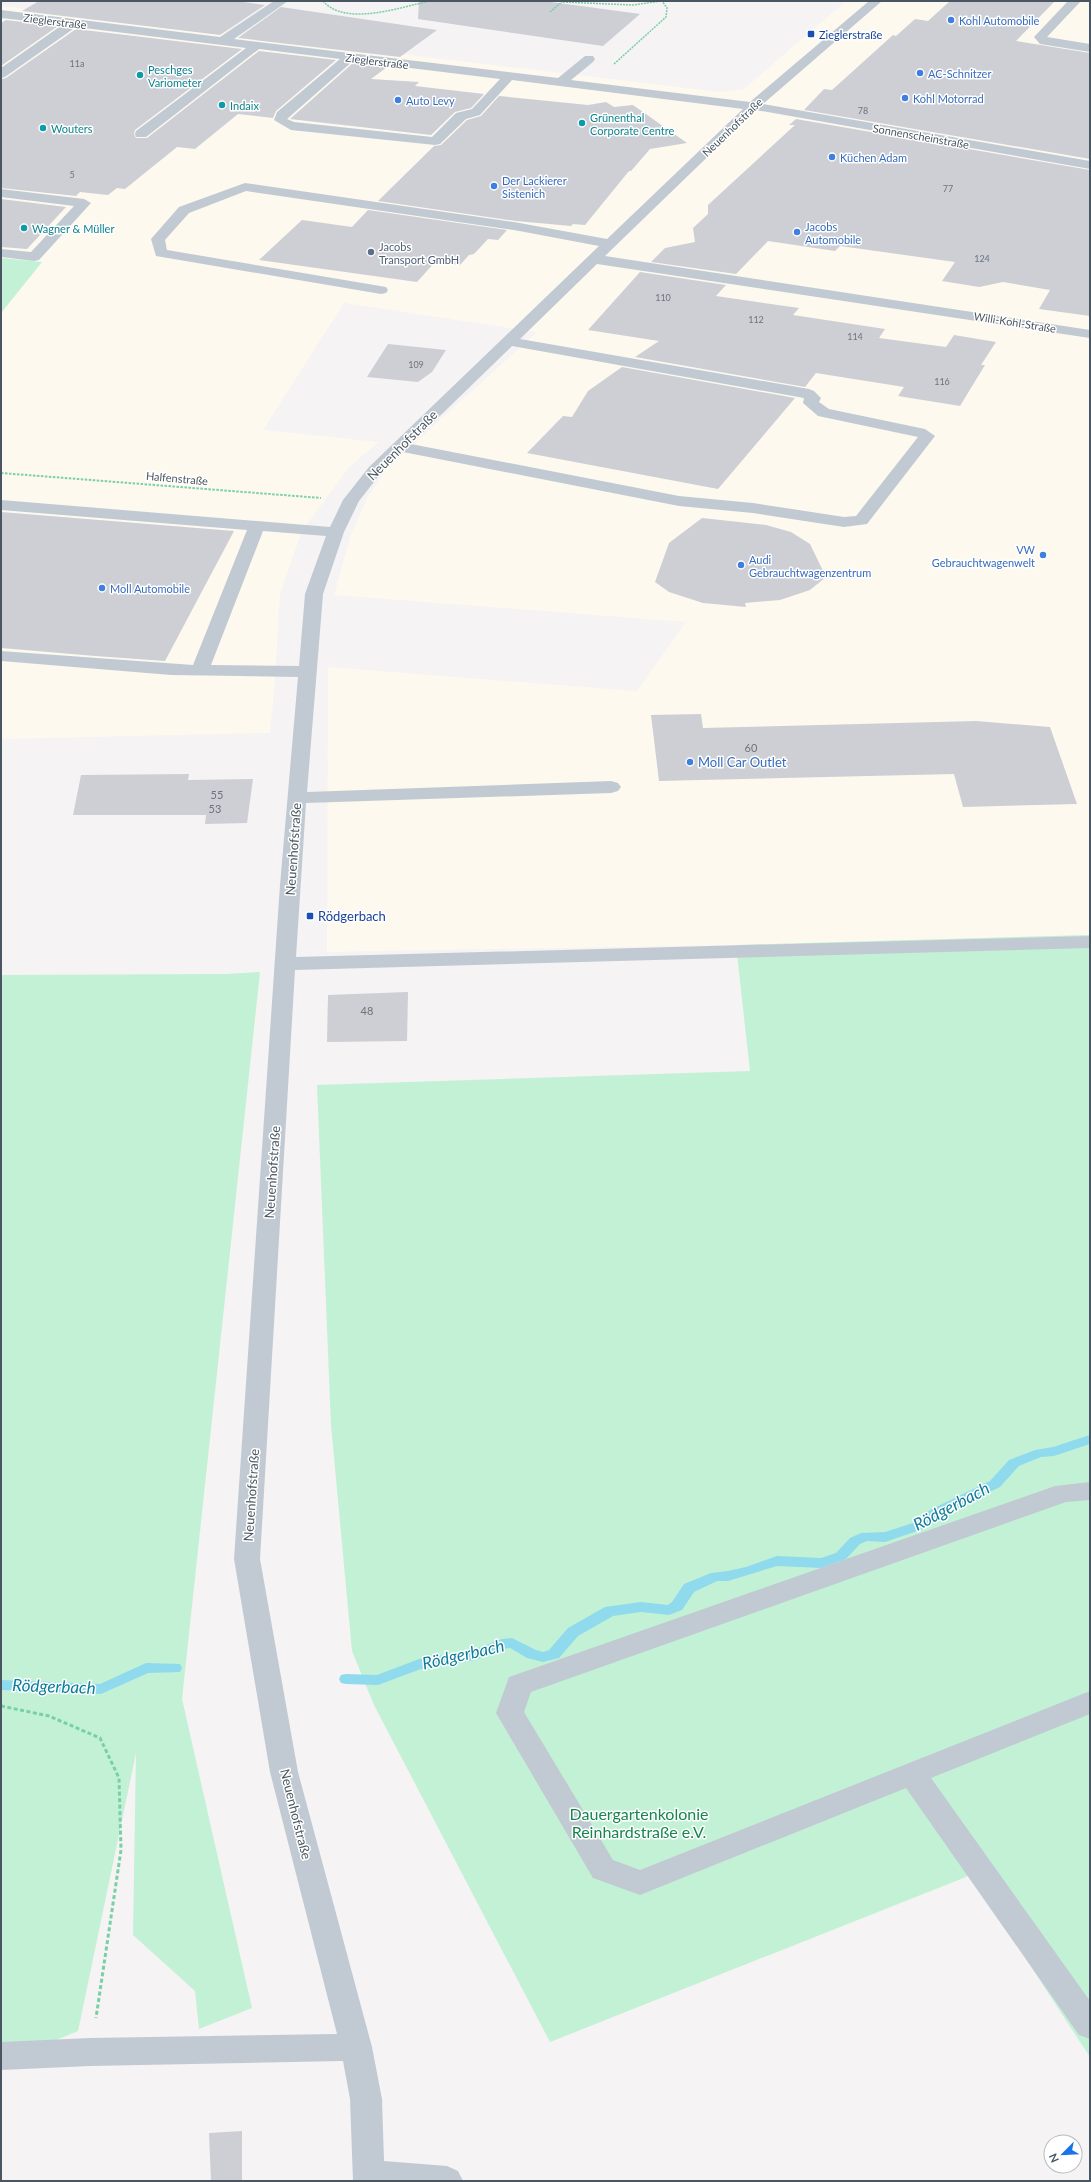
<svg xmlns="http://www.w3.org/2000/svg" width="1091" height="2182" font-family="Lato,sans-serif">
  <rect width="100%" height="100%" fill="#f5f3f3"/>
  <path fill="#fdf9ef" d="M 846,1 L 1090,1 L 1090,935 L 736,945 L 327,952 L 328,667 L 637,691 L 686,622 L 334,595 L 351,534 L 369,495 L 386,470 L 410,447 L 537,332 L 344,303 L 263,430 L 379,442 L 350,466 L 302,531 L 280,593 L 275,680 L 270,733 L 1,739 L 1,313 L 42,262 L 1,258 L 1,6 L 720,92 L 744,89 Z"/>
  <g fill="#c3f1d5">
    <path d="M 1,258 L 42,262 L 1,313 Z"/>
    <path d="M 1090,935 L 1090,2057 L 971,1875 L 550,2042 L 374,1705 L 352,1651 L 331,1425 L 317,1085 L 750,1071 L 736,945 Z"/>
    <path d="M 260,972 L 182,1699 L 252,2008 L 199,2029 L 195,1991 L 133,1935 L 136,1753 L 78,2031 L 1,2063 L 1,975 L 227,974 Z"/>
  </g>
  <g fill="none" stroke-linecap="round" stroke-linejoin="round">
    <g fill="#90daee" fill-rule="evenodd">
      <path d="M 1090,1435 L 1090,1444 L 1054,1456 L 1041,1457 L 1019,1466 L 1000,1487 L 940,1516 L 926,1528 L 885,1542 L 867,1541 L 860,1544 L 846,1559 L 821,1568 L 777,1566 L 728,1581 L 717,1581 L 694,1592 L 682,1610 L 669,1615 L 641,1612 L 613,1616 L 578,1636 L 559,1658 L 543,1662 L 527,1658 L 510,1648 L 503,1649 L 475,1660 L 421,1669 L 378,1685 L 346,1684 L 341,1683 L 339,1679 L 341,1675 L 346,1674 L 377,1675 L 419,1659 L 473,1650 L 502,1639 L 512,1638 L 536,1650 L 543,1652 L 549,1650 L 568,1628 L 605,1607 L 641,1602 L 668,1605 L 672,1602 L 684,1584 L 711,1573 L 728,1571 L 746,1567 L 777,1556 L 821,1558 L 836,1553 L 850,1538 L 861,1533 L 885,1532 L 916,1522 L 930,1510 L 990,1481 L 1009,1460 L 1035,1450 L 1053,1447 Z"/>
      <path d="M 146,1663 L 180,1664 L 182,1668 L 180,1672 L 148,1673 L 101,1694 L 1,1690 L 1,1680 L 100,1684 Z"/>
    </g>
  </g>
  <g fill="#cdcfd5">
    <path d="M 39,1 L 236,1 L 265,5 L 220,35 L 22,11 Z"/>
    <path d="M 419,1 L 544,1 L 640,14 L 603,46 L 418,19 Z"/>
    <path d="M 950,1 L 1055,1 L 1016,41 L 1090,53 L 1090,159 L 804,110 L 824,89 L 832,90 L 893,35 L 896,36 L 915,19 L 928,21 Z"/>
    <path d="M 281,7 L 437,30 L 400,57 L 238,38 Z"/>
    <path d="M 6,20 L 58,26 L 1,66 L 1,23 Z"/>
    <path d="M 76,29 L 242,49 L 135,130 L 134,134 L 136,138 L 147,138 L 259,51 L 336,60 L 276,111 L 273,118 L 238,114 L 195,149 L 177,147 L 125,189 L 117,188 L 108,195 L 80,192 L 76,196 L 1,188 L 1,79 L 6,78 Z"/>
    <path d="M 353,63 L 387,67 L 371,79 L 419,82 L 415,86 L 484,94 L 471,108 L 455,112 L 431,135 L 290,119 Z"/>
    <path d="M 499,96 L 588,105 L 606,102 L 614,107 L 633,105 L 687,143 L 650,149 L 631,171 L 629,171 L 585,225 L 573,224 L 571,226 L 516,221 L 378,201 L 434,146 L 441,145 L 467,120 L 481,116 Z"/>
    <path d="M 796,119 L 1090,170 L 1090,316 L 1039,309 L 1050,290 L 1003,282 L 979,287 L 942,281 L 955,262 L 840,246 L 835,251 L 768,241 L 736,274 L 651,262 L 665,248 L 695,242 L 693,228 L 708,214 L 708,205 L 795,125 L 789,125 Z"/>
    <path d="M 1,199 L 66,207 L 27,249 L 1,247 Z"/>
    <path d="M 368,210 L 507,230 L 498,240 L 488,239 L 474,254 L 469,255 L 460,265 L 435,262 L 417,282 L 259,260 L 302,220 L 352,227 Z"/>
    <path d="M 640,272 L 726,285 L 716,296 L 799,308 L 793,315 L 885,329 L 879,338 L 946,347 L 954,335 L 996,342 L 981,365 L 985,365 L 960,406 L 898,396 L 904,387 L 816,373 L 805,387 L 635,357 L 659,341 L 588,330 Z"/>
    <path d="M 388,344 L 446,350 L 432,372 L 418,382 L 367,377 Z"/>
    <path d="M 622,367 L 795,398 L 718,489 L 527,453 L 563,416 L 572,417 L 588,391 Z"/>
    <path d="M 1,512 L 234,531 L 165,661 L 95,656 L 1,648 Z"/>
    <path d="M 702,518 L 766,525 L 791,532 L 810,544 L 826,577 L 810,590 L 780,600 L 745,603 L 746,607 L 703,603 L 669,592 L 655,582 L 669,543 Z"/>
    <path d="M 701,714 L 703,728 L 976,721 L 1050,727 L 1077,804 L 963,807 L 954,774 L 659,781 L 651,715 Z"/>
    <path d="M 189,774 L 188,780 L 253,779 L 247,823 L 205,824 L 206,815 L 73,815 L 81,775 Z"/>
    <path d="M 408,992 L 407,1041 L 327,1042 L 328,995 Z"/>
    <path d="M 242,2131 L 242,2181 L 211,2181 L 209,2133 Z"/>
  </g>
  <g fill="none" stroke-linecap="round" stroke-linejoin="round">
    <g stroke="#7ad0a6" stroke-width="1.5" stroke-dasharray="2 1" stroke-linecap="butt">
      <path d="M 323,1 C 345,27 401,7 430,1"/>
      <path d="M 563,2 L 633,5 L 661,1"/>
      <path d="M 550,12 L 563,1"/>
      <path d="M 614,64 L 666,17 L 667,8 L 662,1"/>
    </g>
    <path stroke="#7ad0a6" stroke-width="2" stroke-dasharray="2.5 1.5" stroke-linecap="butt" d="M 1,473 L 321,498"/>
    <path stroke="#7ad0a6" stroke-width="3" stroke-dasharray="4 2.5" stroke-linecap="butt" d="M 1,1706 L 49,1716 L 100,1738 L 119,1778 L 121,1850 L 96,2018"/>
    <g fill="#c1cad2" fill-rule="evenodd">
      <path d="M 274,1 L 288,1 L 234,39 L 558,78 L 585,56 L 593,56 L 595,59 L 593,62 L 571,80 L 750,102 L 869,1 L 882,1 L 763,104 L 1090,161 L 1090,169 L 756,110 L 605,256 L 1090,330 L 1090,338 L 597,264 L 520,339 L 809,389 L 814,391 L 821,398 L 819,402 L 829,409 L 925,429 L 935,436 L 867,524 L 844,527 L 753,513 L 679,506 L 403,452 L 381,473 L 359,501 L 344,532 L 323,594 L 307,792 L 611,781 L 618,783 L 621,787 L 618,791 L 611,793 L 306,803 L 296,957 L 1090,936 L 1090,948 L 295,970 L 260,1559 L 298,1772 L 372,2047 L 382,2099 L 384,2161 L 447,2166 L 458,2171 L 463,2181 L 353,2181 L 350,2099 L 343,2061 L 90,2066 L 1,2070 L 1,2042 L 90,2038 L 337,2034 L 270,1772 L 234,1559 L 280,885 L 298,677 L 171,675 L 1,661 L 1,651 L 193,665 L 247,530 L 1,510 L 1,500 L 330,527 L 343,500 L 369,467 L 599,246 L 514,230 L 246,191 L 189,213 L 165,240 L 167,250 L 386,287 L 388,290 L 386,293 L 381,294 L 156,256 L 151,239 L 179,207 L 245,183 L 514,222 L 607,239 L 743,109 L 512,80 L 480,115 L 466,119 L 440,144 L 435,145 L 291,130 L 274,120 L 277,112 L 340,59 L 259,49 L 146,137 L 136,137 L 135,134 L 136,131 L 246,48 L 76,27 L 5,77 L 1,78 L 1,68 L 62,25 L 1,18 L 1,10 L 220,37 ZM 353,61 L 500,79 L 472,109 L 456,113 L 432,137 L 294,122 L 287,119 ZM 512,346 L 804,398 L 803,403 L 818,416 L 918,437 L 856,516 L 844,517 L 753,503 L 679,496 L 411,444 ZM 263,531 L 326,536 L 305,594 L 299,666 L 211,665 Z"/>
      <path d="M 1068,1 L 1081,1 L 1047,37 L 1090,44 L 1090,52 L 1040,44 L 1034,37 Z"/>
      <path d="M 1,189 L 84,199 L 91,203 L 39,260 L 34,261 L 1,257 L 1,249 L 31,252 L 74,206 L 1,197 Z"/>
      <path d="M 1090,1482 L 1090,1500 L 1066,1502 L 531,1692 L 524,1712 L 613,1860 L 640,1870 L 1090,1691 L 1090,1714 L 931,1778 L 1090,2001 L 1090,2039 L 1079,2035 L 906,1788 L 640,1895 L 593,1878 L 496,1713 L 509,1677 L 1055,1486 Z"/>
    </g>
  </g>
  <g fill="#3f7fe0" stroke="#fff" stroke-width="1.5">
    <circle cx="951" cy="20" r="4"/>
    <circle cx="920" cy="73" r="4"/>
    <circle cx="905" cy="98" r="4"/>
    <circle cx="398" cy="100" r="4"/>
    <circle cx="832" cy="157" r="4"/>
    <circle cx="494" cy="186" r="4"/>
    <circle cx="797" cy="232" r="4"/>
    <circle cx="1043" cy="555" r="4"/>
    <circle cx="741" cy="565" r="4"/>
    <circle cx="102" cy="588" r="4"/>
    <circle cx="690" cy="762" r="4"/>
  </g>
  <g fill="#1a4fb4" stroke="#fff" stroke-width="1.5">
    <rect x="807" y="30" width="8" height="8" rx="2"/>
    <rect x="306" y="912" width="8" height="8" rx="2"/>
  </g>
  <g fill="#0f9aa8" stroke="#fff" stroke-width="1.5">
    <circle cx="140" cy="75" r="4"/>
    <circle cx="222" cy="105" r="4"/>
    <circle cx="582" cy="123" r="4"/>
    <circle cx="43" cy="128" r="4"/>
    <circle cx="24" cy="228" r="4"/>
  </g>
  <circle fill="#5c6f8a" stroke="#fff" stroke-width="1.5" cx="371" cy="252" r="4"/>
  <g text-anchor="middle" dominant-baseline="central" stroke-width="3" stroke-linejoin="round" paint-order="stroke">
    <g font-size="9" fill="#6b747e">
      <text x="77" y="63">11a</text>
      <text x="863" y="110">78</text>
      <text x="72" y="174">5</text>
      <text x="948" y="188">77</text>
      <text x="982" y="258">124</text>
      <text x="663" y="297">110</text>
      <text x="756" y="319">112</text>
      <text x="855" y="336">114</text>
      <text x="416" y="364">109</text>
      <text x="942" y="381">116</text>
    </g>
    <g font-size="11" fill="#366cbe" stroke="#fff" text-anchor="start">
      <text x="959" y="20">Kohl Automobile</text>
      <text x="928" y="73">AC-Schnitzer</text>
      <text x="913" y="98">Kohl Motorrad</text>
      <text x="406" y="100">Auto Levy</text>
      <text x="840" y="157">Küchen Adam</text>
      <text x="502" y="180">Der Lackierer<tspan x="502" dy="13">Sistenich</tspan></text>
      <text x="805" y="226">Jacobs<tspan x="805" dy="13">Automobile</tspan></text>
      <text x="1035" y="549" text-anchor="end">VW<tspan x="1035" dy="13">Gebrauchtwagenwelt</tspan></text>
      <text x="749" y="559">Audi<tspan x="749" dy="13">Gebrauchtwagenzentrum</tspan></text>
      <text x="110" y="588">Moll Automobile</text>
    </g>
    <g font-size="11" fill="#4a5661" stroke="#fff">
      <text transform="translate(55 21) rotate(7)">Zieglerstraße</text>
      <text transform="translate(377 61) rotate(7)">Zieglerstraße</text>
      <text transform="translate(732 127) rotate(-44)">Neuenhofstraße</text>
      <text transform="translate(921 136) rotate(10)">Sonnenscheinstraße</text>
      <text transform="translate(1015 322) rotate(9)">Willi-Kohl-Straße</text>
      <text transform="translate(177 478) rotate(5)">Halfenstraße</text>
    </g>
    <g font-size="11" fill="#164399" stroke="#fff" text-anchor="start">
      <text x="819" y="34">Zieglerstraße</text>
    </g>
    <g font-size="11" fill="#0d838f" stroke="#fff" text-anchor="start">
      <text x="148" y="69">Peschges<tspan x="148" dy="13">Variometer</tspan></text>
      <text x="230" y="105">Indaix</text>
      <text x="590" y="117">Grünenthal<tspan x="590" dy="13">Corporate Centre</tspan></text>
      <text x="51" y="128">Wouters</text>
      <text x="32" y="228">Wagner &amp; Müller</text>
    </g>
    <g font-size="11" fill="#4e5e75" stroke="#fff" text-anchor="start">
      <text x="379" y="246">Jacobs<tspan x="379" dy="13">Transport GmbH</tspan></text>
    </g>
    <g font-size="11" fill="#6b747e">
      <text x="751" y="747">60</text>
      <text x="217" y="794">55</text>
      <text x="215" y="808">53</text>
      <text x="367" y="1010">48</text>
    </g>
    <g font-size="13" fill="#4a5661" stroke="#fff">
      <text transform="translate(402 445) rotate(-45)">Neuenhofstraße</text>
      <text transform="translate(293 849) rotate(-86)">Neuenhofstraße</text>
      <text transform="translate(272 1172) rotate(-86)">Neuenhofstraße</text>
      <text transform="translate(251 1495) rotate(-86)">Neuenhofstraße</text>
      <text transform="translate(296 1814) rotate(76)">Neuenhofstraße</text>
    </g>
    <g font-size="13" fill="#366cbe" stroke="#fff" text-anchor="start">
      <text x="698" y="762">Moll Car Outlet</text>
    </g>
    <g font-size="13" fill="#164399" stroke="#fff" text-anchor="start">
      <text x="318" y="916">Rödgerbach</text>
    </g>
    <g font-size="16" fill="#17864f" stroke="#fff">
      <text x="639" y="1813">Dauergartenkolonie<tspan x="639" dy="18">Reinhardstraße e.V.</tspan></text>
    </g>
    <g font-size="17" font-style="italic" fill="#0c7c9b" stroke="#fff">
      <text transform="translate(951 1506) rotate(-28)">Rödgerbach</text>
      <text transform="translate(463 1654) rotate(-13)">Rödgerbach</text>
      <text transform="translate(54 1686) rotate(2)">Rödgerbach</text>
    </g>
  </g>
  <rect width="1091" height="2182" fill="none" stroke="#4a5661" stroke-width="4"/>
  <g transform="translate(1063 2154) rotate(246)"><circle r="19" fill="#ffffff" stroke="#b7bbc0"/>
  <path d="M0-3L7 15L0 10L-7 15Z" fill="#1a73e8"/>
  <text y="-6" font-size="11" font-weight="bold" text-anchor="middle" fill="#4a5661">N</text>
  </g>
</svg>
